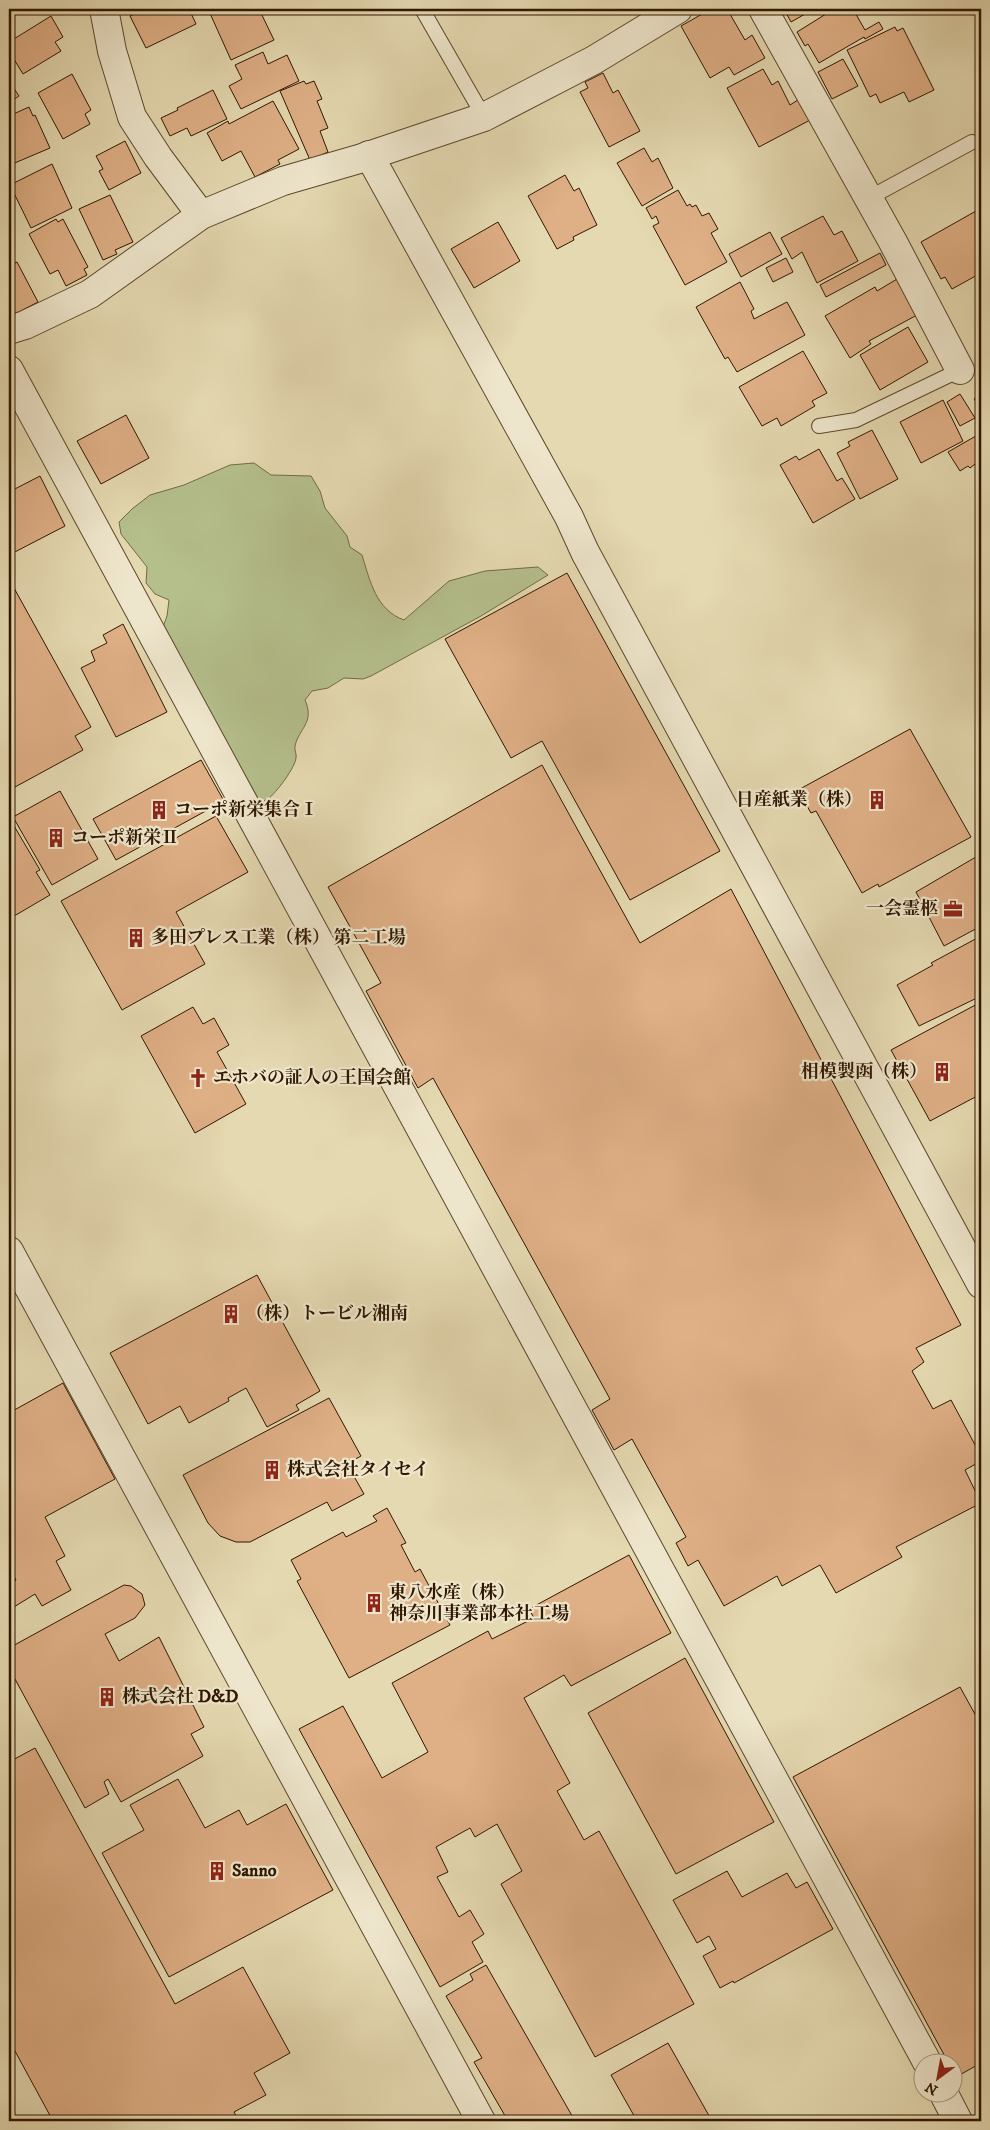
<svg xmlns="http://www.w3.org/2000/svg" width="990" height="2130" font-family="'IM FELL DW Pica','Noto Serif JP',serif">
  <rect width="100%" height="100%" fill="#e5d9b1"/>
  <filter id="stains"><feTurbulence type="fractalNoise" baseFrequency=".004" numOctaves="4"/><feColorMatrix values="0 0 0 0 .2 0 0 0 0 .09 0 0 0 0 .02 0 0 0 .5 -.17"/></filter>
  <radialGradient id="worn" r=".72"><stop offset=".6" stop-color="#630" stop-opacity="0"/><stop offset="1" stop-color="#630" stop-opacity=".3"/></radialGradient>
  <path fill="#b4bf8c" stroke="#726b46" d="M 254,463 L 271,475 L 311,476 L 320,491 L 325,508 L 347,536 L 350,547 L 362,555 C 370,581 376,610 404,620 L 449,581 L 485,571 L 538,567 L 548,575 L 481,616 L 371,676 L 363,679 L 344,678 L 328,688 L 312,691 L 305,700 C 315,723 299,728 295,746 C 294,750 297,754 296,758 C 295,768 276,793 268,799 C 263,802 255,803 249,804 L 163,627 L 167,616 L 169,600 L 155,594 L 146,583 L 147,567 L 121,534 L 119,522 L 132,509 L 150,495 L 184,485 L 230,465 Z"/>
  <g fill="#dfaf86" stroke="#301700">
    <path d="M 145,9 L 192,9 L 190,11 L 196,24 L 146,48 L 130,16 Z"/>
    <path d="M 208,9 L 259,9 L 274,40 L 231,60 Z"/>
    <path d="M 711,9 L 727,9 L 745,40 L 752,35 L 765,58 L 734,75 L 729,67 L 710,78 L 681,26 Z"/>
    <path d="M 784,9 L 814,9 L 791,22 Z"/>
    <path d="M 834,9 L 853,9 L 865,30 L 879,22 L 883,29 L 865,39 L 864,37 L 819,63 L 808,44 L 805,46 L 797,32 Z"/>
    <path d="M 51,16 L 63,37 L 55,42 L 61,51 L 23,74 L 9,51 L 9,42 Z"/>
    <path d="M 895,27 L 897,31 L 903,28 L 934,90 L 909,102 L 904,92 L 880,103 L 876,94 L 870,97 L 847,50 Z"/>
    <path d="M 263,52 L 268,64 L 287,55 L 299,81 L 241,109 L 229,86 L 242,79 L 235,65 Z"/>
    <path d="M 843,59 L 858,86 L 832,99 L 818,72 Z"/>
    <path d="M 763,69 L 772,85 L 778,81 L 790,105 L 801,98 L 812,119 L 759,147 L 727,88 Z"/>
    <path d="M 603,73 L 613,93 L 618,90 L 640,131 L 609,147 L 580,92 L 588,88 L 585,82 Z"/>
    <path d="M 72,74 L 91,110 L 85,114 L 90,124 L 63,139 L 38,93 Z"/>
    <path d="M 9,81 L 19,96 L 9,103 Z"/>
    <path d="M 304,81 L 306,84 L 314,81 L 322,99 L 317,101 L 328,128 L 320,131 L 328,152 L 310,160 L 280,91 Z"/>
    <path d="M 213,90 L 227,119 L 191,136 L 187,128 L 170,136 L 161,118 L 178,110 L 177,108 Z"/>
    <path d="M 273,101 L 299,149 L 278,160 L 280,164 L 255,177 L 241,151 L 222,161 L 207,133 L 228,121 L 229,124 Z"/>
    <path d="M 29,107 L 33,116 L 35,115 L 50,148 L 10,165 L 9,116 Z"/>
    <path d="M 125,141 L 141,173 L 109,190 L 99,171 L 103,169 L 96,156 Z"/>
    <path d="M 644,148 L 652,162 L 658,158 L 673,188 L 642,206 L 617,163 Z"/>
    <path d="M 52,164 L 72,208 L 31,228 L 10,185 Z"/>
    <path d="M 565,175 L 574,191 L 579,188 L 597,225 L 573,237 L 574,240 L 557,249 L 528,196 Z"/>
    <path d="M 678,190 L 687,206 L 690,204 L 692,207 L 696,205 L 702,216 L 709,213 L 718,229 L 711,233 L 727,262 L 685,285 L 653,226 L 659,223 L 656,216 L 652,219 L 646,208 Z"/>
    <path d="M 110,195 L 133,242 L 115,250 L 117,254 L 103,260 L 79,209 Z"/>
    <path d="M 976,211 L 981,220 L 981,273 L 952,289 L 945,277 L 941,279 L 921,242 Z"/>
    <path d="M 823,216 L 834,235 L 842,231 L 858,261 L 817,283 L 802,252 L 792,259 L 781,238 Z"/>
    <path d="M 56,219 L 58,222 L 63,219 L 88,267 L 84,269 L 87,275 L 66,286 L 58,270 L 50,274 L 29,234 Z"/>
    <path d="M 498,222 L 520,261 L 474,288 L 451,249 Z"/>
    <path d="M 770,232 L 782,254 L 741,277 L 729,254 Z"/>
    <path d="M 880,253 L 886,265 L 826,297 L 820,285 Z"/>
    <path d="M 786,258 L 793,272 L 773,282 L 766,268 Z"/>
    <path d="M 17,262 L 38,302 L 9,317 L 9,266 Z"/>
    <path d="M 897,279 L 917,315 L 869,341 L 871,344 L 850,358 L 825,316 L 875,287 L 877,291 Z"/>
    <path d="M 740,282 L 754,309 L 751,311 L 754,319 L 787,302 L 805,335 L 737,372 L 728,357 L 725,359 L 696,307 Z"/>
    <path d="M 908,327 L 928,362 L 880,390 L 860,355 Z"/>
    <path d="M 803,351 L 827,393 L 812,401 L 815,406 L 781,426 L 777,418 L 762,426 L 739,387 Z"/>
    <path d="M 960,394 L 975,418 L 960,426 L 947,402 Z"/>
    <path d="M 943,400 L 963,441 L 921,463 L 900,422 Z"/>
    <path d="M 126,415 L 149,458 L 101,484 L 77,441 Z"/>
    <path d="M 872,430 L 898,479 L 860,499 L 837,453 L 850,446 L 848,442 Z"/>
    <path d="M 981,433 L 981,464 L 979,461 L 970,468 L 968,466 L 960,471 L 948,452 Z"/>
    <path d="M 819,449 L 837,481 L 842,478 L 855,499 L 813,523 L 780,465 L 796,456 L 799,460 Z"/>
    <path d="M 40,476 L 65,526 L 9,555 L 9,492 Z"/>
    <path d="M 567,573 L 720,851 L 630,900 L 542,741 L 511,758 L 445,639 Z"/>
    <path d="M 9,579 L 91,727 L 75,736 L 83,750 L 15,787 L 9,775 Z"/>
    <path d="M 123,624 L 167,712 L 116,737 L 81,668 L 95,661 L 91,651 L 107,643 L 103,635 Z"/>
    <path d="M 910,729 L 971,837 L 879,887 L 878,884 L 862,893 L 816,811 L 811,813 L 798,790 Z"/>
    <path d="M 201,760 L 224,801 L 116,860 L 93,819 Z"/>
    <path d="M 542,765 L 640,943 L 731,889 L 961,1325 L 916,1348 L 924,1362 L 912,1371 L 933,1409 L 951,1400 L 981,1456 L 981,1461 L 965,1470 L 981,1503 L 896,1547 L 902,1557 L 836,1593 L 820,1565 L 782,1586 L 777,1576 L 724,1606 L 698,1560 L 688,1566 L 676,1543 L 686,1537 L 632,1439 L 614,1450 L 592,1410 L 610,1399 L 433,1078 L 418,1088 L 366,991 L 381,983 L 328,887 Z"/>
    <path d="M 60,791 L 98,859 L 52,885 L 13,817 Z"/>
    <path d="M 216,816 L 248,872 L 176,912 L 205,964 L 122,1010 L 61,901 Z"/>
    <path d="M 10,819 L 40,870 L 36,872 L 50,895 L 9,919 Z"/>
    <path d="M 981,854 L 981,926 L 944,946 L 916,892 Z"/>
    <path d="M 981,936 L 981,996 L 919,1026 L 897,985 L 933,965 L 931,963 Z"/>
    <path d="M 981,1002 L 981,1094 L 930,1121 L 891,1050 Z"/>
    <path d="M 193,1007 L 203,1024 L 214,1018 L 229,1045 L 217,1052 L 246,1104 L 195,1133 L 141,1036 Z"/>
    <path d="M 257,1275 L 320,1391 L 296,1405 L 299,1410 L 267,1427 L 246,1388 L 228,1398 L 229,1401 L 189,1423 L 180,1406 L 148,1424 L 110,1353 Z"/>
    <path d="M 63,1383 L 115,1479 L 45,1517 L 65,1556 L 56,1561 L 71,1590 L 42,1606 L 35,1594 L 9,1610 L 9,1584 L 16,1580 L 9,1567 L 9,1413 Z"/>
    <path d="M 329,1398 L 361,1456 L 347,1464 L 364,1494 L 332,1511 L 327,1502 L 250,1542 L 236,1542 L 220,1536 L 208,1523 L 183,1475 Z"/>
    <path d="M 387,1508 L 406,1543 L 401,1545 L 415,1572 L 420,1569 L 450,1625 L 349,1678 L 297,1581 L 301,1579 L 291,1560 L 343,1532 L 346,1537 L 377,1521 L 373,1516 Z"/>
    <path d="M 629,1555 L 671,1633 L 571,1686 L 564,1675 L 524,1698 L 570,1783 L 557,1791 L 584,1840 L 599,1831 L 694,2004 L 595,2057 L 501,1884 L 522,1871 L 497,1824 L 475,1837 L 470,1828 L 436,1847 L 448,1872 L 437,1877 L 459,1917 L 470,1910 L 484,1934 L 472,1942 L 483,1962 L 440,1987 L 299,1729 L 343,1706 L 382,1778 L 428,1752 L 392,1683 L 488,1631 L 492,1639 L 534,1618 L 529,1609 Z"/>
    <path d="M 124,1585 L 131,1586 L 142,1594 L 145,1605 L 135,1618 L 105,1634 L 119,1661 L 159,1637 L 204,1727 L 191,1734 L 203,1756 L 121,1802 L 108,1779 L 104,1782 L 109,1794 L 85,1808 L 9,1668 L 9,1648 Z"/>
    <path d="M 685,1658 L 774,1822 L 676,1874 L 588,1713 Z"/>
    <path d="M 960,1687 L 981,1725 L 981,2063 L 956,2077 L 952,2070 L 952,2062 L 948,2062 L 793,1777 Z"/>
    <path d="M 35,1748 L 175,2004 L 243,1967 L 290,2053 L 254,2073 L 266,2095 L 234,2112 L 239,2121 L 53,2121 L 9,2040 L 9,1762 Z"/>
    <path d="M 178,1779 L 205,1828 L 239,1810 L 247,1825 L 286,1804 L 333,1890 L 169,1977 L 102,1853 L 144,1830 L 130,1805 Z"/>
    <path d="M 727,1871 L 742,1897 L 787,1873 L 796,1888 L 807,1882 L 833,1929 L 734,1983 L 733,1981 L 720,1988 L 703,1956 L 716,1949 L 709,1936 L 697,1943 L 673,1900 Z"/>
    <path d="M 486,1965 L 575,2121 L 508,2121 L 474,2062 L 482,2058 L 446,1996 L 473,1980 L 470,1974 Z"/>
    <path d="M 668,2043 L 712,2121 L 637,2121 L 611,2075 Z"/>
  </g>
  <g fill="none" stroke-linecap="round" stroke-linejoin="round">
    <g stroke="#5d482c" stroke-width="16">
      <g id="service">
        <path d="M 422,9 L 484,117"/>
        <path d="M 869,198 L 972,142"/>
        <path d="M 819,426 L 856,420 L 960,370"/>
      </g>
    </g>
    <g stroke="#5d482c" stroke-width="30">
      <g id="minor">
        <path d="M 104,9 L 112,51 L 132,117 L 158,157 L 201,215"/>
        <path d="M 763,9 L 893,242 L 960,370"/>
        <path d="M 369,155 L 569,517 L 585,552 L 981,1284"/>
        <path d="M 9,330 L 25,325 L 90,294 L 201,215 L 283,181 L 359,159 L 484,117 L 594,60 L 678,9"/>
        <path d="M 9,370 L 927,2062"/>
        <path d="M 9,1251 L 481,2121"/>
        <path d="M 943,2092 L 958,2121"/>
      </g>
    </g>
    <path stroke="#301700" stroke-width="3" stroke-dasharray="4 2.5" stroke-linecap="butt" d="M 975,398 L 981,408"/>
    <use href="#service" stroke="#eee6cc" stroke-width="14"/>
    <use href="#minor" stroke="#eee6cc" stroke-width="28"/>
  </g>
  <defs>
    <g id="building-bare" transform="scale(1.5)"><path d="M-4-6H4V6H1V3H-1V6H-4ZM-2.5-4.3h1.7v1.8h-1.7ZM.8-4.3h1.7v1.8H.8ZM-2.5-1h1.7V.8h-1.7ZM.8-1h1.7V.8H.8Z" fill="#8f2418" stroke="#eee6cc" stroke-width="2.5" paint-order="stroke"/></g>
    <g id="office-bare" transform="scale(1.5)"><path d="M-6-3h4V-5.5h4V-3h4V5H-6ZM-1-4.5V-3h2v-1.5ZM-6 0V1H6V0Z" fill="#8f2418" stroke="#eee6cc" stroke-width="2.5" paint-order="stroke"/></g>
    <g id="church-bare" transform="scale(1.5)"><path d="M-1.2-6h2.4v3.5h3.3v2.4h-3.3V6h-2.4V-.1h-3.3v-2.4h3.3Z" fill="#8f2418" stroke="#eee6cc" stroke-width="2.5" paint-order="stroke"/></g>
  </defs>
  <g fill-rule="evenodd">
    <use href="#building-bare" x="877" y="800"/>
    <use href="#building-bare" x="159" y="810"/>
    <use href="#building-bare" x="56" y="838"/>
    <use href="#office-bare" x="953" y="909"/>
    <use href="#building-bare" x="136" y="938"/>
    <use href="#building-bare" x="942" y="1072"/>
    <use href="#church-bare" x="198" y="1078"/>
    <use href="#building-bare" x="231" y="1314"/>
    <use href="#building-bare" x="272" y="1470"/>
    <use href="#building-bare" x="374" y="1603"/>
    <use href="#building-bare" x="107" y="1697"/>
    <use href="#building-bare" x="217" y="1871"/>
  </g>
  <g text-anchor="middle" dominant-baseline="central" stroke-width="4.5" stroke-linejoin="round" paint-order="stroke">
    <g font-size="18" font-weight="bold" fill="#301700" stroke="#eee6cc" text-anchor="start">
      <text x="862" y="800" text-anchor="end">日産紙業（株）</text>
      <text x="174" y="810">コーポ新栄集合Ⅰ</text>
      <text x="71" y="838">コーポ新栄Ⅱ</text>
      <text x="938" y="909" text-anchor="end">一会霊柩</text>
      <text x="151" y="938">多田プレス工業（株） 第二工場</text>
      <text x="927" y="1072" text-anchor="end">相模製函（株）</text>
      <text x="213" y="1078">エホバの証人の王国会館</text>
      <text x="246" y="1314">（株）トービル湘南</text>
      <text x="287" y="1470">株式会社タイセイ</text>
      <text x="389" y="1593">東八水産（株）<tspan x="389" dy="21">神奈川事業部本社工場</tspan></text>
      <text x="122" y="1697">株式会社 D&amp;D</text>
      <text x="232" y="1871">Sanno</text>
    </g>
  </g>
  <rect width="990" height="2130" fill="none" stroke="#e5d9b1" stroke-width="30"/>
  <rect x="10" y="10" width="970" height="2110" fill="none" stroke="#301700" stroke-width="2.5"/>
  <rect x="15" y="15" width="960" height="2100" fill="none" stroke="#301700"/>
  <g transform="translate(938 2078) rotate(212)"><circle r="24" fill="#eee6cc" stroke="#a2937a"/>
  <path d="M0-4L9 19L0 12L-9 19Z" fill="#8f2418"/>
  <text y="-8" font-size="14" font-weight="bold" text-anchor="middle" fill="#301700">N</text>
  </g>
  <rect width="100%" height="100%" filter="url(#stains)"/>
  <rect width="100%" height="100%" fill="url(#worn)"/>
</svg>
